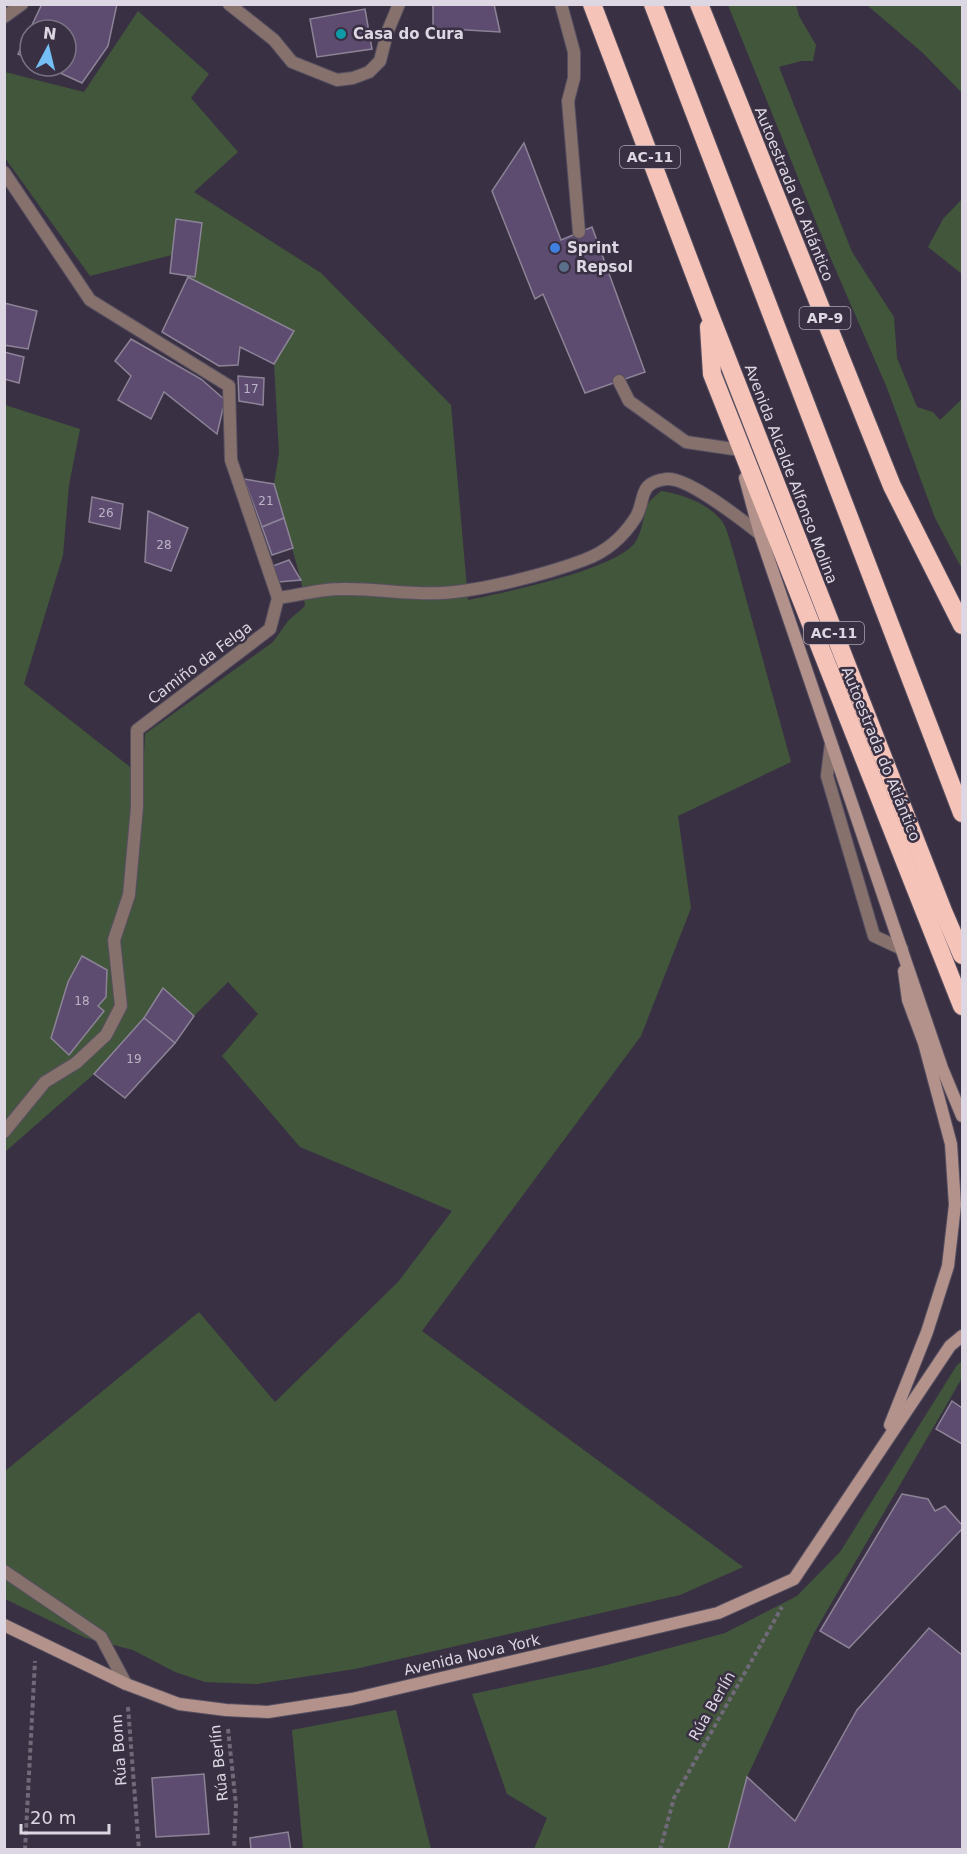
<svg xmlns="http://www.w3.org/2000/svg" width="967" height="1854" font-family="'DejaVu Sans',sans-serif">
  <rect width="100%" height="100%" fill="#393143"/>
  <g fill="#42563c">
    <path d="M 728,5 L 796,5 L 799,16 L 816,45 L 813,61 L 801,61 L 779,67 L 852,252 L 894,317 L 897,358 L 917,407 L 933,412 L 940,420 L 962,399 L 962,569 L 935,518 L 887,388 L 831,259 Z"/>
    <path d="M 867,5 L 962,5 L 962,93 L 923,53 Z"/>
    <path d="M 138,11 L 209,74 L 191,98 L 238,152 L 194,192 L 321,273 L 451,405 L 468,600 C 503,593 613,570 634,544 C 644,531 643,509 650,501 C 653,497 658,494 661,491 C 682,494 707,503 721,520 C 727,527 730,542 733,551 L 791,762 L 678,816 L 691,908 L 641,1036 L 422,1331 L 743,1567 L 680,1595 L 355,1669 L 257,1684 L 205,1682 L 175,1672 L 133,1650 L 86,1638 L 5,1599 L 5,1471 L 199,1312 L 275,1402 L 398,1282 L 452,1211 L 300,1147 L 222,1056 L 258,1014 L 228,982 L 194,1016 L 163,988 L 144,1018 L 94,1074 L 5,1152 L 5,405 L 80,429 L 69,485 L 63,555 L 24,684 L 143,777 L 145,734 L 273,642 L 288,621 L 305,606 L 301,580 L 274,484 L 279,453 L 274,364 L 188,277 L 195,276 L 202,223 L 176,220 L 172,255 L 90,276 L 5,158 L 5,72 L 84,92 Z"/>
    <path d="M 962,199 L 962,274 L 928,247 L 943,219 Z"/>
    <path d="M 962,1361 L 962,1378 L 814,1633 L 747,1777 L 728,1849 L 534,1849 L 547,1818 L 507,1794 L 472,1694 L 603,1666 L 725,1633 L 797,1596 L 840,1552 L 957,1365 Z"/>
    <path d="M 396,1710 L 431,1849 L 303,1849 L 292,1730 Z"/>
  </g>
  <g fill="#5d4c70" stroke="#8c8397" stroke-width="1.5">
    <path d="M 42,4 L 117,4 L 108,46 L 82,83 L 45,66 L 66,66 L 66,30 L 30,30 L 30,59 L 18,54 Z"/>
    <path d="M 433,4 L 494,4 L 500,32 L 433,28 Z"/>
    <path d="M 365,9 L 372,49 L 317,57 L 310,19 Z"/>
    <path d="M 524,143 L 561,240 L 592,227 L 645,372 L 585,393 L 543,294 L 535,299 L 492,191 Z"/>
    <path d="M 176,219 L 202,223 L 195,277 L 170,273 Z"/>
    <path d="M 188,277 L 294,331 L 274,364 L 240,347 L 238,365 L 219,366 L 162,332 Z"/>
    <path d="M 4,303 L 37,311 L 28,349 L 4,345 Z"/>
    <path d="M 131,339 L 201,379 L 225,400 L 217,434 L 164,392 L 151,419 L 118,400 L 131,376 L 115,361 Z"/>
    <path d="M 4,352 L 24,357 L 19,383 L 4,379 Z"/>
    <path d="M 238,376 L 264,378 L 263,405 L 239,401 Z"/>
    <path d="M 244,479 L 274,484 L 284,518 L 262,527 Z"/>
    <path d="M 92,497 L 123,504 L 120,529 L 89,522 Z"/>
    <path d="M 148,511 L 188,528 L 171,571 L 145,562 Z"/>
    <path d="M 284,518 L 293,548 L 272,555 L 262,527 Z"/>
    <path d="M 289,560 L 301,580 L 278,582 L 273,566 Z"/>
    <path d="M 82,956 L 107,970 L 106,997 L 98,1006 L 104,1011 L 69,1055 L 51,1038 L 68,982 Z"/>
    <path d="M 163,988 L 194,1016 L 175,1043 L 144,1018 Z"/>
    <path d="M 144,1018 L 175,1043 L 125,1098 L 94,1074 Z"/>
    <path d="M 952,1401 L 962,1408 L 962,1444 L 936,1429 Z"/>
    <path d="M 902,1494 L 928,1499 L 935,1511 L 945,1506 L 962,1525 L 962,1529 L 849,1648 L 820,1631 Z"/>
    <path d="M 929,1628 L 962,1655 L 962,1850 L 728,1850 L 747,1777 L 795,1821 L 857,1710 Z"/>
    <path d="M 204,1774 L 209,1834 L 156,1837 L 152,1778 Z"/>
    <path d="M 288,1832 L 291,1850 L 251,1850 L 250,1838 Z"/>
  </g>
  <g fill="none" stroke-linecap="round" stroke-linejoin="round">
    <g stroke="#564f60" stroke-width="14">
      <g id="lane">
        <path d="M 561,4 L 574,52 L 574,78 L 568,101 L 579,232"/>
        <path d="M 619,381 L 629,401 L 686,442 L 740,450"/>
        <path d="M 831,743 L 827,776 L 874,936 L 902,949"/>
      </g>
    </g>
    <g stroke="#564f60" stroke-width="14">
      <g id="street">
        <path d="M 229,4 L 274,40 L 292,62 L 337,80 L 353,78 L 369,72 L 380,61 L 387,33 L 399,4"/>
        <path d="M 4,17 L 22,4"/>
        <path d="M 4,172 L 90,300 L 229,386 L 231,460 L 278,598"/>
        <path d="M 278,598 C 299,595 321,589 341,589 C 375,588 409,595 442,593 C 481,591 547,574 584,560 C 606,552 624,536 636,517 C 646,500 637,482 667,479 C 688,477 742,520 760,534"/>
        <path d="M 4,1132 L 45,1082 L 76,1063 L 106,1035 L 121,1006 L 114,940 L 129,895 L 137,807 L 137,730 L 270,629 L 278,598"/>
        <path d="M 4,1571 L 101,1637 L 126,1684"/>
      </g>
    </g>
    <g stroke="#564f60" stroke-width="14">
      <g id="secondary">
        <path d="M 745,478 L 760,534 L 942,1068 L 962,1116"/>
        <path d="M 890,1425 L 927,1332 L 948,1266 L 955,1205 L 951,1144 L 924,1043 L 908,1000 L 904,971"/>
        <path d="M 4,1625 L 126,1684 L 179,1704 L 226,1710 L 268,1712 L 352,1699 L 718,1613 L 794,1579 L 950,1346 L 962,1336"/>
      </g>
    </g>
    <g stroke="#564f60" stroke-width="20">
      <g id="highway">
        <path d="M 592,4 L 708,310 L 943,911 L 962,955"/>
        <path d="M 653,4 L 962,813"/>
        <path d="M 699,4 L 892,486 L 962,625"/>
        <path d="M 709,327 L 712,374 L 962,1006"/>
      </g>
    </g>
    <g stroke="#706978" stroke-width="4" stroke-dasharray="4.5 3" stroke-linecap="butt">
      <path d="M 303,4 L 313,4"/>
      <path d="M 128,1707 L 139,1850"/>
      <path d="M 228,1729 L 236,1805 L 234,1850"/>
      <path d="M 25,1850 L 35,1661"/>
      <path d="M 660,1850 L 674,1798 L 782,1607"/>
    </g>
    <use href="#lane" stroke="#86716d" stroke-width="12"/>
    <use href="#street" stroke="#86716d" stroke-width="12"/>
    <use href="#secondary" stroke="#b3928c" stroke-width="12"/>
    <use href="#highway" stroke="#f6c3b8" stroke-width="18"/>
  </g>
  <circle fill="#0f9aa8" stroke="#393143" stroke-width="2" cx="341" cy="34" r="6"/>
  <circle fill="#3f7fe0" stroke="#393143" stroke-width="2" cx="555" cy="248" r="6"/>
  <circle fill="#5c6f8a" stroke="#393143" stroke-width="2" cx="564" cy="267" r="6"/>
  <g text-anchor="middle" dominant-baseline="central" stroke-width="5" stroke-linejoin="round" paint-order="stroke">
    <g font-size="12" fill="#bcb4c6">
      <text x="251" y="389">17</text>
      <text x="266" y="501">21</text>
      <text x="106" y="513">26</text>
      <text x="164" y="545">28</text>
      <text x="82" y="1001">18</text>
      <text x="134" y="1059">19</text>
    </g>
    <g fill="#393143" stroke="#aba5b2" stroke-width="1.5">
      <rect x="620" y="146" width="60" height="22" rx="4.5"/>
      <rect x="799.5" y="307" width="51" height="22" rx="4.5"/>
      <rect x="804" y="622" width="60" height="22" rx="4.5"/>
    </g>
    <g font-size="14" font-weight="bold" fill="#dcd7e2">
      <text x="650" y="157">AC-11</text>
      <text x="825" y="318">AP-9</text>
      <text x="834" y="633">AC-11</text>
    </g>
    <g font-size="15" font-weight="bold" fill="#dcd7e2" stroke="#393143" text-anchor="start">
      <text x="353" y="34">Casa do Cura</text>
      <text x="567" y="248">Sprint</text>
      <text x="576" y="267">Repsol</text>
    </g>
    <g font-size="15" fill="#dcd7e2" stroke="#393143">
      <text transform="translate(794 194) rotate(68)">Autoestrada do Atlántico</text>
      <text transform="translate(791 474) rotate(69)">Avenida Alcalde Alfonso Molina</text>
      <text transform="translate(200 663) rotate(-37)">Camiño da Felga</text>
      <text transform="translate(881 754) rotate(68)">Autoestrada do Atlántico</text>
      <text transform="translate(472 1655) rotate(-13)">Avenida Nova York</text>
      <text transform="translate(712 1706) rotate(-60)">Rúa Berlín</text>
      <text transform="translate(119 1750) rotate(-94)">Rúa Bonn</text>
      <text transform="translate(219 1763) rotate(-96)">Rúa Berlín</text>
    </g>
  </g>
  <rect width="967" height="1854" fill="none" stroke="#dcd7e2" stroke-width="12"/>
  <g transform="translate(48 48) rotate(7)"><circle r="28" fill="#393143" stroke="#7a7383" stroke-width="1.5"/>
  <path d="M0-4.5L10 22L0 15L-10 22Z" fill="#74c0f6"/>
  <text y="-9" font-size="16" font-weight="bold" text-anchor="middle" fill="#dcd7e2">N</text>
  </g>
  <path d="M21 1824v9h88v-9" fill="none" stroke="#dcd7e2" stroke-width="3"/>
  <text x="30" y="1824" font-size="18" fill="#dcd7e2" stroke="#393143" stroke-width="4.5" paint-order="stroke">20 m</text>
</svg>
